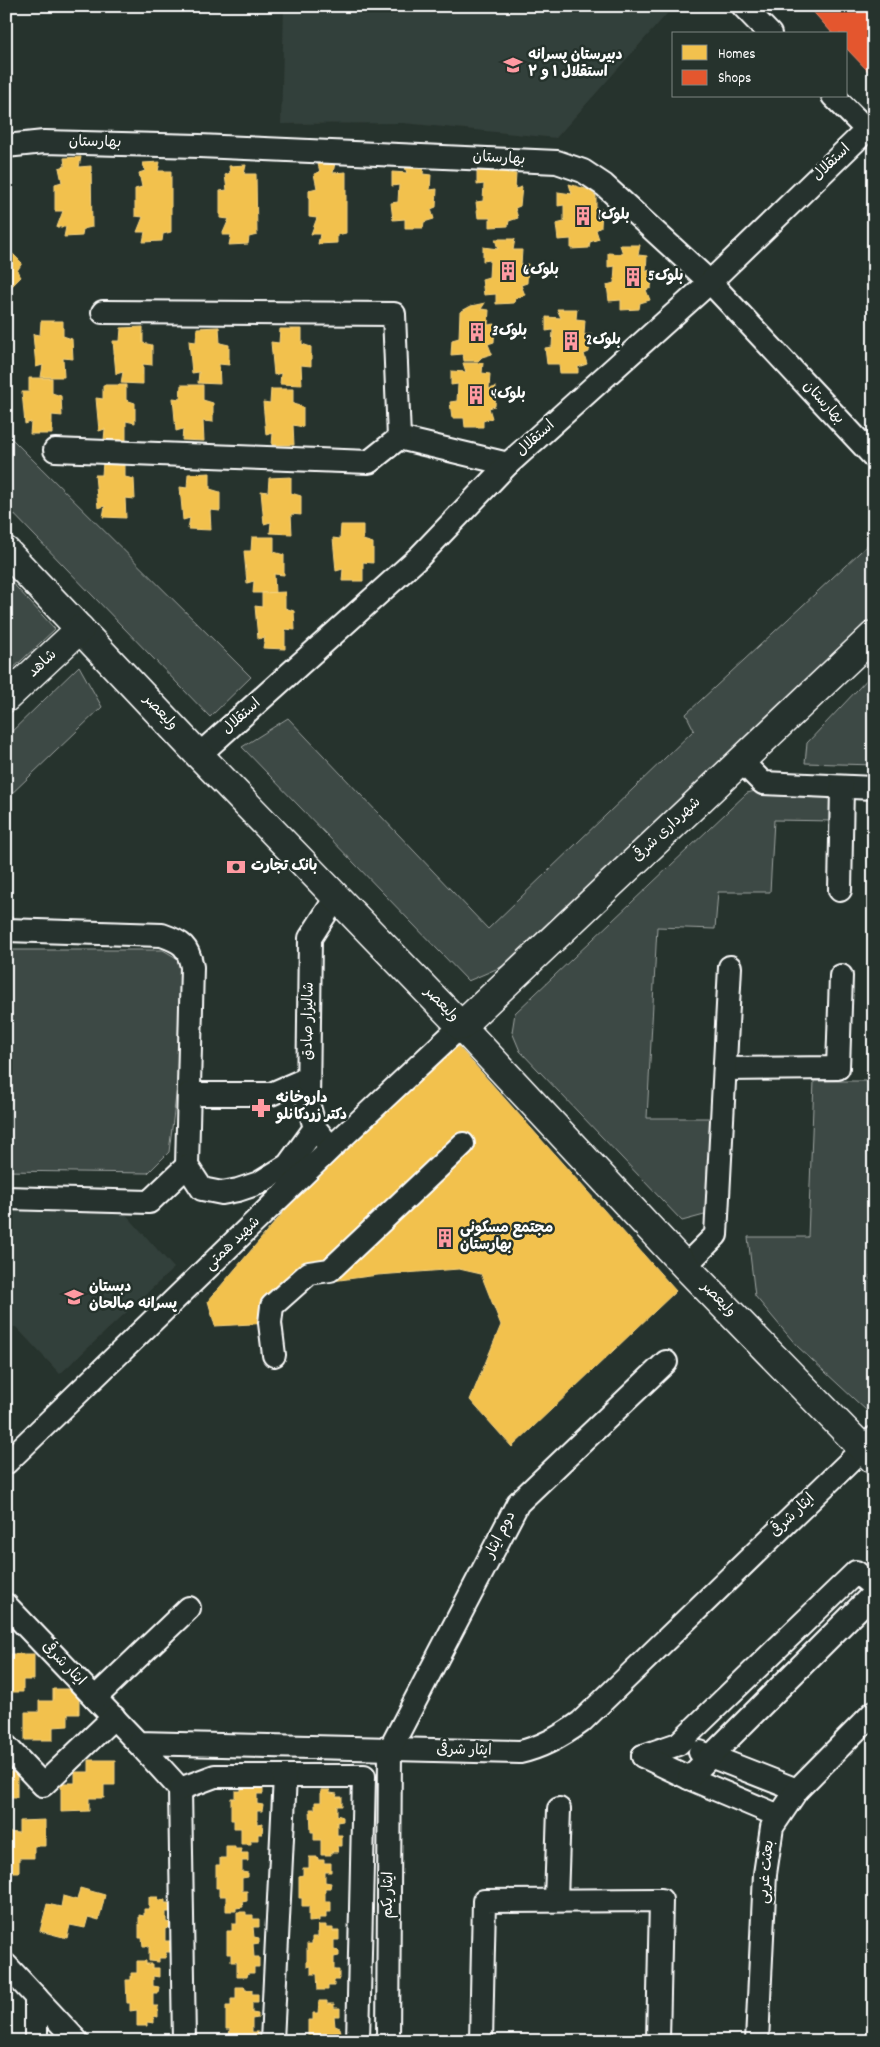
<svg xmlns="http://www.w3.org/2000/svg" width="880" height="2047" font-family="Dekko,'Playpen Sans Arabic',sans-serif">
  <rect width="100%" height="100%" fill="#26332d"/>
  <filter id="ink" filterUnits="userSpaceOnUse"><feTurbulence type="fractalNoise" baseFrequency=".02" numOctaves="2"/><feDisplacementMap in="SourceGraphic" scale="10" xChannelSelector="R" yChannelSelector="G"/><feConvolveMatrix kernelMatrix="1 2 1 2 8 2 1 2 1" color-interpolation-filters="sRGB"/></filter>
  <g filter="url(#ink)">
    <g fill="#333f3a">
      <path d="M 284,6 L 674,6 L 556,138 L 403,123 L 281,124 Z"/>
      <path d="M 6,1197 L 114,1201 L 174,1268 L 60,1374 L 16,1327 L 6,1327 Z"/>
    </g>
    <g fill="#3e4944" stroke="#9ea4a2">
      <path d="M 6,433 L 251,677 L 210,717 L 6,506 Z"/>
      <path d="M 874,539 L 874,623 L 515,961 L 468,981 L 242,747 L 288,718 L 488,929 L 694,730 L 686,714 Z"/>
      <path d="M 6,576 L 55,629 L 6,675 Z"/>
      <path d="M 79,666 L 102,707 L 6,799 L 6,737 Z"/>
      <path d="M 874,672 L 874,765 L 805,763 L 807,743 Z"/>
      <path d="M 759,790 L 837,794 L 835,821 L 774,820 L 770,892 L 718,892 L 715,929 L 657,927 L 647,1118 L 714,1118 L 708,1214 L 682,1221 L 520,1051 L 512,1032 L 515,1013 L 747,793 Z"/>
      <path d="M 9,950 L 163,950 L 192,967 L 169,1152 L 148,1173 L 6,1171 Z"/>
      <path d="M 814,1081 L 874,1081 L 874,1159 L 869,1344 L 874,1344 L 874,1411 L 867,1411 L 797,1346 L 755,1296 L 748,1237 L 808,1237 Z"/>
    </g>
    <g fill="#f2c14e" stroke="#f6d483">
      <path d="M 81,157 L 79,167 L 91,166 L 92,227 L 83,229 L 82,236 L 64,237 L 66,227 L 57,227 L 63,211 L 55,211 L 55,184 L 62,182 L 59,168 L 65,166 L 64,158 Z"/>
      <path d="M 160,162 L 158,171 L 171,171 L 171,232 L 163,234 L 162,241 L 143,242 L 145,232 L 137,232 L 143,217 L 135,216 L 135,189 L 142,187 L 139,173 L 145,171 L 143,163 Z"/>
      <path d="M 335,163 L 333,173 L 346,172 L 346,233 L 337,235 L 337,243 L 318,244 L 320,234 L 311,234 L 317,218 L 309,217 L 309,190 L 317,188 L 314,174 L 320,172 L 318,164 Z"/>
      <path d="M 489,163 L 509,163 L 507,173 L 516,174 L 515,189 L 522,187 L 520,206 L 515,208 L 518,218 L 509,221 L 508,226 L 490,227 L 490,218 L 478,218 L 476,202 L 483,201 L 484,184 L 477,185 L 477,170 L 492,172 Z"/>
      <path d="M 404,164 L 424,164 L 423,174 L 431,175 L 430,190 L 437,189 L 436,207 L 431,209 L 434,219 L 424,222 L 423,228 L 405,228 L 405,219 L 393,220 L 391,203 L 398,202 L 399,185 L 392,186 L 392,172 L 407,173 Z"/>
      <path d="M 246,165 L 244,174 L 256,174 L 257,235 L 249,237 L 248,244 L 229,245 L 231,235 L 222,235 L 229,219 L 220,218 L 220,191 L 227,190 L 225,175 L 230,173 L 229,166 Z"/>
      <path d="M 569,184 L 589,190 L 596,196 L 596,210 L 602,209 L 601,227 L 596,230 L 599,239 L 590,242 L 589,248 L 571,249 L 571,239 L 558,240 L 556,224 L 564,222 L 564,205 L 558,206 L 558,192 L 572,194 Z"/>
      <path d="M 495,239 L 515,239 L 513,250 L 522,250 L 521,265 L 528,264 L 527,283 L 521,285 L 525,295 L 515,298 L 514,303 L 496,304 L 496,294 L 484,295 L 482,279 L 489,277 L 490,260 L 483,261 L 483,247 L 498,249 Z"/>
      <path d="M 620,245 L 640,245 L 638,255 L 647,256 L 646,271 L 653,270 L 651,288 L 646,290 L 650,300 L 640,303 L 639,309 L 621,310 L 621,300 L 609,301 L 607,285 L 614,283 L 615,266 L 608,267 L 608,253 L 623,254 Z"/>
      <path d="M 6,247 L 22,263 L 17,271 L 21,277 L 8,290 L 6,287 Z"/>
      <path d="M 485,303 L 481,309 L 489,310 L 488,325 L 495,324 L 494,342 L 488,344 L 492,354 L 482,357 L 478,361 L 464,361 L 463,354 L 451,355 L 452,340 L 459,338 L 460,312 L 471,306 Z"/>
      <path d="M 557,309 L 577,309 L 576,319 L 585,320 L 584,335 L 591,334 L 589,352 L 584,354 L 587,364 L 578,367 L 578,373 L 560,373 L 559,364 L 547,364 L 545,348 L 552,347 L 553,330 L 546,331 L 546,317 L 561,318 Z"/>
      <path d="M 41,321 L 63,321 L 63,336 L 72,339 L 73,359 L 63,358 L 64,377 L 41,377 L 43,365 L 36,367 L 33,334 L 40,335 Z"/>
      <path d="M 143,327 L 143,343 L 152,345 L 152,365 L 143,364 L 143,384 L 121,383 L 123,372 L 116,374 L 113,341 L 120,341 L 121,328 Z"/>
      <path d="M 219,327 L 220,343 L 229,345 L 229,365 L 219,364 L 220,384 L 198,383 L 199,372 L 192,373 L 189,341 L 196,342 L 197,328 Z"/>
      <path d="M 280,329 L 302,329 L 302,344 L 311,347 L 311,366 L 301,365 L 302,385 L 280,384 L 281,373 L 274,375 L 271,342 L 279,343 Z"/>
      <path d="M 463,363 L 483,363 L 482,373 L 490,374 L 489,389 L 496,387 L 495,406 L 489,408 L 492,418 L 483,421 L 483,427 L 465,427 L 464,418 L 452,418 L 450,402 L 457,401 L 458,384 L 451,385 L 451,371 L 466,372 Z"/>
      <path d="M 29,378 L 52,378 L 52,393 L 61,396 L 62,416 L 52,415 L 52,434 L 30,434 L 31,422 L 25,424 L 22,392 L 29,392 Z"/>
      <path d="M 103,385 L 126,385 L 126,400 L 135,403 L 135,423 L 126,421 L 126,441 L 104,440 L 105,429 L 99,431 L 96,398 L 103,399 Z"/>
      <path d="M 181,385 L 203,385 L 203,400 L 213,403 L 213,422 L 203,421 L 204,441 L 182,440 L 183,429 L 176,431 L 173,398 L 180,399 Z"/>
      <path d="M 271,389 L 293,389 L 293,404 L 303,407 L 303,427 L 293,425 L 294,445 L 272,445 L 273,433 L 266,435 L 263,402 L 270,403 Z"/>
      <path d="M 125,461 L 125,477 L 134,479 L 135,499 L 125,498 L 126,518 L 103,517 L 105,506 L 98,508 L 95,475 L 102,475 L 103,462 Z"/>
      <path d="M 210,473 L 210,489 L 220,492 L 220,511 L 210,510 L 211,530 L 188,529 L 190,518 L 183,520 L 180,487 L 187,488 L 188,474 Z"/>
      <path d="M 291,477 L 291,493 L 301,496 L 301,515 L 291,514 L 292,534 L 270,533 L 271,522 L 264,524 L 261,491 L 268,492 L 269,478 Z"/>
      <path d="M 341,525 L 363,525 L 363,540 L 373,543 L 373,563 L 363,562 L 363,581 L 342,581 L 343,569 L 336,571 L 333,538 L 340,539 Z"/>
      <path d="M 252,537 L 274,537 L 274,552 L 284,555 L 284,575 L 274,574 L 275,593 L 253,593 L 254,581 L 247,583 L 244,551 L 251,551 Z"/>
      <path d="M 285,592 L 285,608 L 294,611 L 295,630 L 285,629 L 285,649 L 263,648 L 265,637 L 258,639 L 255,606 L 262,607 L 262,593 Z"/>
      <path d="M 457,1045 L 676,1291 L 512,1447 L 470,1400 L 501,1325 L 481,1274 L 459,1269 L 378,1275 L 309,1284 L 270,1323 L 215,1326 L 208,1301 L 288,1207 Z"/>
      <path d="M 9,1654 L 34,1654 L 34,1680 L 23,1680 L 23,1692 L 8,1692 L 8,1706 L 6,1706 L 6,1666 L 9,1666 Z"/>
      <path d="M 53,1689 L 79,1689 L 79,1714 L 68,1714 L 68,1726 L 53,1727 L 53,1740 L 25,1740 L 25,1712 L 39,1712 L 39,1701 L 53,1701 Z"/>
      <path d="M 89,1760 L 115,1760 L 115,1785 L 104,1785 L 104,1798 L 89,1798 L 89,1811 L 61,1812 L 61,1783 L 75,1783 L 75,1772 L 89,1772 Z"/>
      <rect x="6" y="1772" width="11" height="25"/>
      <path d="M 241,1779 L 263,1785 L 263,1794 L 257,1794 L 257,1804 L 263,1805 L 262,1811 L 257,1811 L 257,1824 L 263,1823 L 262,1834 L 258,1834 L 258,1840 L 251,1840 L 251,1844 L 241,1844 L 241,1828 L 234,1828 L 234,1820 L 231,1820 L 231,1798 L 235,1798 L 235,1791 L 241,1791 Z"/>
      <path d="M 321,1790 L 330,1790 L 330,1793 L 337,1794 L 336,1797 L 342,1797 L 342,1806 L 337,1806 L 337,1815 L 343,1817 L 343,1821 L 337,1822 L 337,1835 L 342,1835 L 342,1846 L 337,1846 L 338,1852 L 331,1852 L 331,1855 L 321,1855 L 321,1840 L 314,1840 L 314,1832 L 311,1832 L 310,1809 L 315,1809 L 315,1802 L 321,1802 Z"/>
      <path d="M 45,1820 L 45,1846 L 34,1846 L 34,1858 L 19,1858 L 19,1872 L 6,1872 L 6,1832 L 19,1833 L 19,1821 Z"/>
      <path d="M 226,1846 L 235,1846 L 235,1849 L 242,1849 L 241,1853 L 248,1853 L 248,1861 L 242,1861 L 242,1872 L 248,1873 L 248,1877 L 242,1878 L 242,1891 L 247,1891 L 247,1901 L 242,1902 L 243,1907 L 236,1908 L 236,1911 L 226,1911 L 226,1896 L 219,1896 L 219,1888 L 216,1888 L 216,1865 L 220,1865 L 220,1858 L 226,1858 Z"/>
      <path d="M 309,1857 L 318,1857 L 318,1860 L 324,1860 L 324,1863 L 331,1863 L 331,1872 L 325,1872 L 325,1882 L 331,1883 L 330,1888 L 325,1888 L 325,1901 L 331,1901 L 331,1912 L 326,1912 L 326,1918 L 319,1918 L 319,1921 L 309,1922 L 309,1906 L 302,1906 L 302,1898 L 299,1898 L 299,1876 L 303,1875 L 303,1868 L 309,1868 Z"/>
      <path d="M 80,1888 L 105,1895 L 99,1920 L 88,1917 L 85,1928 L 70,1925 L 67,1938 L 40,1931 L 47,1904 L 61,1907 L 63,1896 L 77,1900 Z"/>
      <path d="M 149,1897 L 158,1897 L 158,1900 L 165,1900 L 165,1903 L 171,1903 L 171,1912 L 166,1912 L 166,1922 L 171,1923 L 171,1927 L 165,1929 L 165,1941 L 171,1941 L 171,1952 L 166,1952 L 166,1958 L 159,1958 L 159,1962 L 149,1961 L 149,1946 L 143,1946 L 142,1938 L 139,1938 L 139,1915 L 144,1916 L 144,1909 L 149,1909 Z"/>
      <path d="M 237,1912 L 246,1912 L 246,1915 L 253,1915 L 253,1919 L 259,1919 L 259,1927 L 253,1927 L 254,1937 L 259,1938 L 259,1943 L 253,1944 L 254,1957 L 259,1957 L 259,1967 L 254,1967 L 254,1973 L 248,1973 L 247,1977 L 237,1977 L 237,1962 L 231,1962 L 231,1954 L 227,1954 L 227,1931 L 232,1931 L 232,1924 L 237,1924 Z"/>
      <path d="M 318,1925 L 326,1925 L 326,1928 L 333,1928 L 333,1931 L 339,1931 L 339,1940 L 334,1940 L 334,1950 L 339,1951 L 339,1956 L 334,1957 L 334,1970 L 339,1970 L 339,1980 L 334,1980 L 334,1986 L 328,1986 L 328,1990 L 318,1990 L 317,1974 L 311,1974 L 311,1966 L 307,1967 L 307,1944 L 312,1944 L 312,1937 L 318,1937 Z"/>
      <path d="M 137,1961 L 146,1961 L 146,1964 L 152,1964 L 152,1968 L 159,1968 L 159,1977 L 153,1976 L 153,1986 L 159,1987 L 158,1993 L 153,1993 L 153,2006 L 158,2006 L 158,2017 L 154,2016 L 154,2023 L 147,2022 L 147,2026 L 137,2026 L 137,2010 L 130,2011 L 130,2003 L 127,2003 L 126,1980 L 131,1980 L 131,1973 L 137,1973 Z"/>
      <path d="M 236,1987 L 245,1987 L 245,1990 L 252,1990 L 252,1994 L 258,1994 L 258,2002 L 252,2002 L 252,2013 L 258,2014 L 258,2018 L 252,2019 L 252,2032 L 258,2032 L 258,2041 L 236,2041 L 236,2037 L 229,2036 L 230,2029 L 226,2029 L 226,2006 L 231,2006 L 231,1999 L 236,1999 Z"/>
      <path d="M 319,2001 L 327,2001 L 327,2004 L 334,2004 L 334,2008 L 340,2008 L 340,2016 L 334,2016 L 335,2026 L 340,2028 L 341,2032 L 335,2033 L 335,2041 L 308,2041 L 308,2020 L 313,2020 L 313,2013 L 318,2013 Z"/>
    </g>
    <path fill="#e4572e" stroke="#ec896d" d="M 808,6 L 874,6 L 874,72 L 869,72 L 846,48 L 846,34 L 833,34 Z"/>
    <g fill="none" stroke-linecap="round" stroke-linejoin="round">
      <g stroke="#fff" stroke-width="26">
        <g id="minor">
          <path d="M 743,6 L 770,34"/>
          <path d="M 833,96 L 867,130"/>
          <path d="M 6,146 L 44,142 L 199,146 L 557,162 L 583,171 L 604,185 L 710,282 L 874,457"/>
          <path d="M 103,312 L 394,314 L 399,438 L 508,464"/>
          <path d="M 55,450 L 369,462 L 399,438"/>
          <path d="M 199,755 L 418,558 L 508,464 L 710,282 L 874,123"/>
          <path d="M 741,761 L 763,783 L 874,788"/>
          <path d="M 840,890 L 842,787"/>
          <path d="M 6,930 L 162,935 C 182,942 188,946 192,967 L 187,1166 L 202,1189 L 222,1193 L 238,1190 L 259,1183 L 288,1165 L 315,1128"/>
          <path d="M 725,1069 L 838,1068 L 841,976"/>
          <path d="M 189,1094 L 271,1094 L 308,1078"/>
          <path d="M 324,1139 L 315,1128 L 308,1103 L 310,938 L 337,896"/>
          <path d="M 6,1198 L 149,1202 L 187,1166"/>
          <path d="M 685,1266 L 716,1235 L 730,967"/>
          <path d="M 274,1355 L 270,1323 L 272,1306 L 309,1273 L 330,1270 L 463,1144"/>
          <path d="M 6,1463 L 331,1148 L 461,1026"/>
          <path d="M 6,1605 L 138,1743 L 520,1752 C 543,1747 562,1736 581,1722 L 874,1438"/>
          <path d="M 95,1698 L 189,1608"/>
          <path d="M 138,1743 L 180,1789 L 184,2041"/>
          <path d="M 6,1746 L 43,1785 L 114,1717"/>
          <path d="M 700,1752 L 797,1790"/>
          <path d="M 643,1756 L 678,1744 L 856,1572 L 874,1587"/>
          <path d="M 643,1756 L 689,1778 L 779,1816"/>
          <path d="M 689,1778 L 874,1593"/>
          <path d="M 180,1789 L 215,1776 L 364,1776 L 358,2041"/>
          <path d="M 556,1900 L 559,1809"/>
          <path d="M 6,1965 L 77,2041"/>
          <path d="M 36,2041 L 36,1997"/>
          <path d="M 272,2041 L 285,1776"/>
          <path d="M 388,2041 L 390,1749 L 518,1503 L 666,1362"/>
          <path d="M 481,2041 L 484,1901 L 661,1900 L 658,2041"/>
          <path d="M 757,2041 L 765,1874 L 772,1827 L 797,1790 L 874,1712"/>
        </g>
      </g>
      <g stroke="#fff" stroke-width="31">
        <g id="major">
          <path d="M 6,551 L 199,755 L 461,1026 L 685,1266 L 874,1460"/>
          <path d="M 6,698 L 80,629"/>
          <path d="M 461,1026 L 874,635"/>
        </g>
      </g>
      <use href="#minor" stroke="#26332d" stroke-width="22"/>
      <use href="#major" stroke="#26332d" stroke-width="28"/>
    </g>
  </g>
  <defs>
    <g id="school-bare" transform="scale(1.5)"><path d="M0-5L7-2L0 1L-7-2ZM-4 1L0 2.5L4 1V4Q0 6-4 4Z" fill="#ff9aa2" stroke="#26332d" stroke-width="2.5" paint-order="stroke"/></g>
    <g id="building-bare" transform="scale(1.5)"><path d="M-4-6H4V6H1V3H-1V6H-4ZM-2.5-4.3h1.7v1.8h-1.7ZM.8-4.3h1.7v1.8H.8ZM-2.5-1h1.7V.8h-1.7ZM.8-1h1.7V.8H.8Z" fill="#ff9aa2" stroke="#26332d" stroke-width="2.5" paint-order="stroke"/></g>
    <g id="bank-bare" transform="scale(1.5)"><path d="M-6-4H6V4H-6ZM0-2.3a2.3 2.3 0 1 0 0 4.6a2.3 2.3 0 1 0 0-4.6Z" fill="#ff9aa2" stroke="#26332d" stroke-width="2.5" paint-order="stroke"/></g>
    <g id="pharmacy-bare" transform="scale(1.5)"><path d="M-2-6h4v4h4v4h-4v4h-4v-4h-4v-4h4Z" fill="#ff9aa2" stroke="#26332d" stroke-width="2.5" paint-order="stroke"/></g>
  </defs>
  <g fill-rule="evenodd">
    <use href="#school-bare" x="513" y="65"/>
    <use href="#building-bare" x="583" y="216"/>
    <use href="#building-bare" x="508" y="271"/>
    <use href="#building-bare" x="633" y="277"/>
    <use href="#building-bare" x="477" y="332"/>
    <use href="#building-bare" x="571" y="341"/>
    <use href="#building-bare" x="476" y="395"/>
    <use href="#bank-bare" x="236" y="867"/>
    <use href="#pharmacy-bare" x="261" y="1108"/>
    <use href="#building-bare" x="445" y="1238"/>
    <use href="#school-bare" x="74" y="1297"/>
  </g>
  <g text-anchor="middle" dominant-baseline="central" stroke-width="5" stroke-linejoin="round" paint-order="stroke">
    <g font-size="15" font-weight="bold" fill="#fff" stroke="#26332d" text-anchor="start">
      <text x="528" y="56">دبیرستان پسرانه<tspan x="528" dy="17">استقلال ۱ و ۲</tspan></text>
      <text x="598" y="216">بلوک1</text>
      <text x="523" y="271">بلوک6</text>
      <text x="648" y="277">بلوک5</text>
      <text x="492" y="332">بلوک3</text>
      <text x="586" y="341">بلوک2</text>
      <text x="491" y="395">بلوک4</text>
      <text x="251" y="867">بانک تجارت</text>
      <text x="276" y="1099">داروخانه<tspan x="276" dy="17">دکتر زردکانلو</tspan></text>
      <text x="460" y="1229">مجتمع مسکونی<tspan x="460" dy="17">بهارستان</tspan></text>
      <text x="89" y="1288">دبستان<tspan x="89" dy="17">پسرانه صالحان</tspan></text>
    </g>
    <g font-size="15" fill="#fff" stroke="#26332d">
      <text transform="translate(95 143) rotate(1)">بهارستان</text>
      <text transform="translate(499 159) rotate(3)">بهارستان</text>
      <text transform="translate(832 163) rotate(-44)">استقلال</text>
      <text transform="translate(823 403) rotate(47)">بهارستان</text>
      <text transform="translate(536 439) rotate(-42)">استقلال</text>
      <text transform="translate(43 664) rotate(-43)">شاهد</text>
      <text transform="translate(160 713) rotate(47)">ولیعصر</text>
      <text transform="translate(242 717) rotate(-42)">استقلال</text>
      <text transform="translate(667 830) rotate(-43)">شهرداری شرقی</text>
      <text transform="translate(441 1005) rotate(46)">ولیعصر</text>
      <text transform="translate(309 1021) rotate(-89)">شالیزار صادق</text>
      <text transform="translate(233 1244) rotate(-44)">شهید همتی</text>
      <text transform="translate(718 1300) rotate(46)">ولیعصر</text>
      <text transform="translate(793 1516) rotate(-44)">ایثار شرقی</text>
      <text transform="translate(501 1535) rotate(-63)">دوم ایثار</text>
      <text transform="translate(63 1664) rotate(46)">ایثار شرقی</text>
      <text transform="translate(464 1751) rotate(1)">ایثار شرقی</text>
      <text transform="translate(767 1872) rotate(-85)">بعثت غربی</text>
      <text transform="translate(389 1895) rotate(-89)">ایثار یکم</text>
    </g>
  </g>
  <rect width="880" height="2047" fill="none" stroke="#26332d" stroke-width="25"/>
  <rect x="12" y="12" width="855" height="2022" fill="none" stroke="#fff" stroke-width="2" filter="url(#ink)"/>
  <rect x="672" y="32" width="175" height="65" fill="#26332d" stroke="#7d8581"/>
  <rect x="682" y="45" width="25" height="15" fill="#f2c14e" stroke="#7d8581"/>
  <text x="718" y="58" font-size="15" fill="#ffffff">Homes</text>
  <rect x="682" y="70" width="25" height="15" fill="#e4572e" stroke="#7d8581"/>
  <text x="718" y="82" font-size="15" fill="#ffffff">Shops</text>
</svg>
